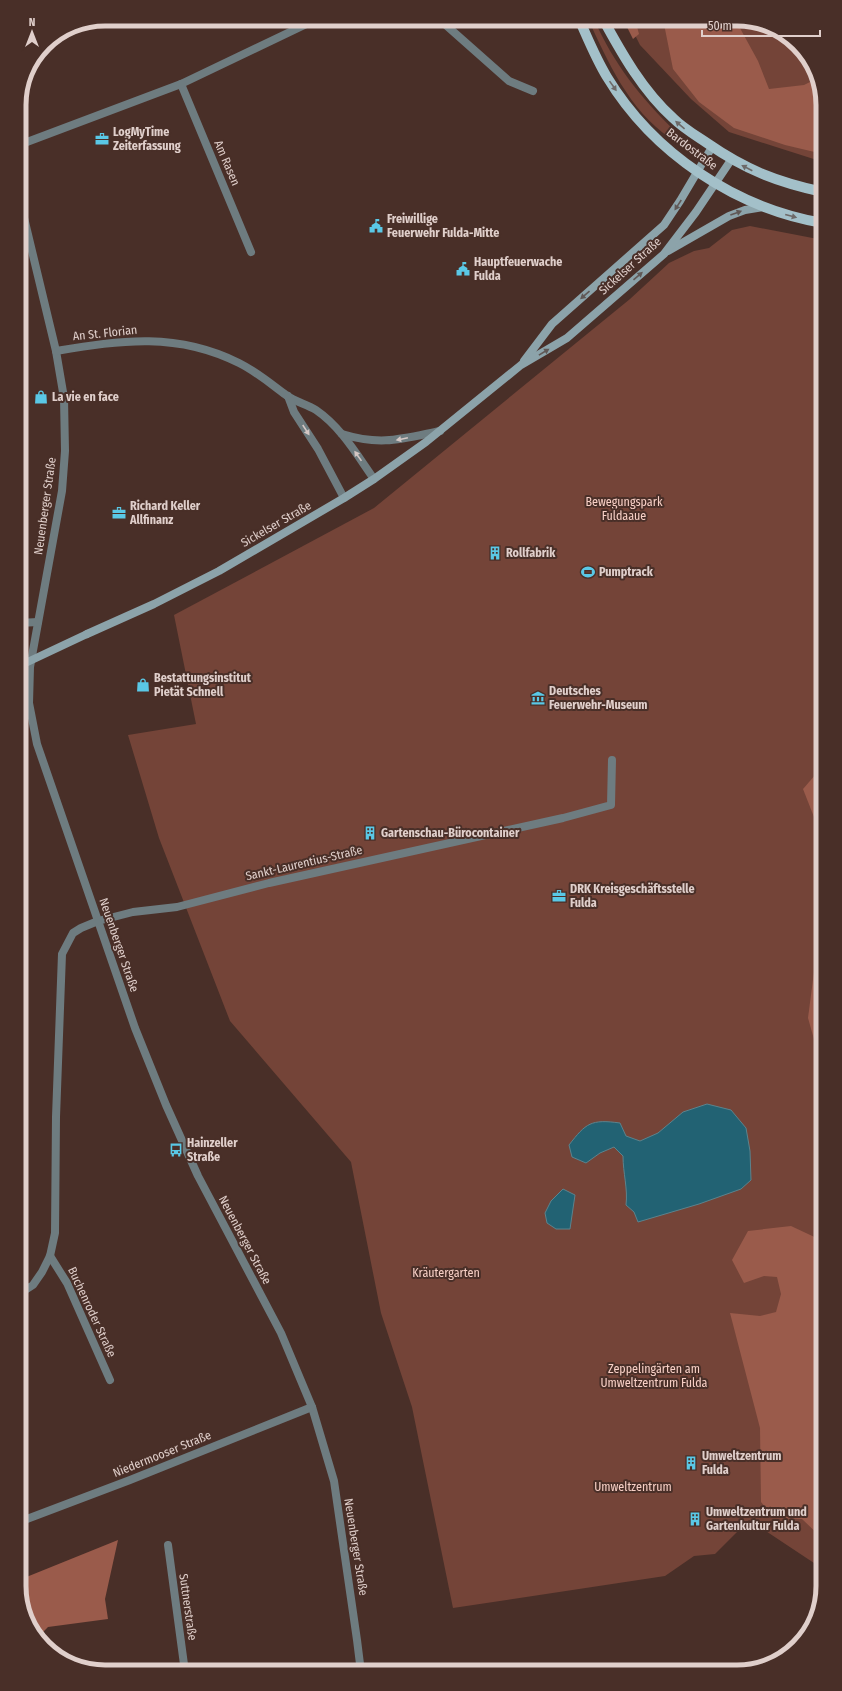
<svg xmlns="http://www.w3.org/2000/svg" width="842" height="1691" font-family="'Fira Sans Condensed',sans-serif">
  <rect width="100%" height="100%" fill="#492f28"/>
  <g fill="#744438">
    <path d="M 588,19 L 594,19 C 613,63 641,98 675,131 L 670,138 C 629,110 608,62 588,19 Z"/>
    <path d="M 627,19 L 743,19 L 789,37 L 817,72 L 823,105 L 823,162 L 729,132 L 691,99 L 640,45 Z"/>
    <path d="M 750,226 L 823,240 L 823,1569 L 749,1520 L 715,1554 L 694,1556 L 665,1576 L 453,1608 L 412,1407 L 381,1313 L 351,1162 L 230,1021 L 159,838 L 128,735 L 196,724 L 174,615 L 374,508 L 630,299 L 669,263 L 694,251 L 709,248 L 732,230 Z"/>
  </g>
  <g fill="#9a5b4b">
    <path d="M 623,19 L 635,19 L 639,34 L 633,39 Z"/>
    <path d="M 663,19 L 735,19 L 758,61 L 769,89 L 804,85 L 818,78 L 823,105 L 823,154 L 785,145 L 734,128 L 699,102 L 673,69 Z"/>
    <path d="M 823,766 L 823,840 L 803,789 Z"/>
    <path d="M 823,916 L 823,1071 L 808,1018 L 820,926 Z"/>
    <path d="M 791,1226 L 823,1241 L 823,1539 L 802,1519 L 774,1518 L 761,1502 L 760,1428 L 730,1313 L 760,1316 L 776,1312 L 781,1294 L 777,1277 L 764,1276 L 744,1283 L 732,1260 L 748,1231 Z"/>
    <path d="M 118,1540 L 105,1599 L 108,1619 L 48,1627 L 39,1636 L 25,1619 L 19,1580 Z"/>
  </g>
  <g fill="#226273" stroke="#5b838d">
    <path d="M 707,1104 L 731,1110 L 746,1128 L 750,1151 L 751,1180 L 741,1189 L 699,1204 L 638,1222 L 634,1212 L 626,1205 C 628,1189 623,1173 623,1156 L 614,1147 L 600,1153 L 586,1163 L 572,1157 L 569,1145 C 586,1123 591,1119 620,1123 L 626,1136 L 640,1141 L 658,1133 L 683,1112 Z"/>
    <path d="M 563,1189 L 575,1195 L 570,1229 L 556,1229 L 547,1223 L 545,1213 L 551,1201 Z"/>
  </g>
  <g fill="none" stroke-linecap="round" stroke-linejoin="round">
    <path stroke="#5b838d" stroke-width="4.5" d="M 661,22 L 662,19"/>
    <g stroke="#6e7c80" stroke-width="8">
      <path d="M 439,19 L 509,81 L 533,91"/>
      <path d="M 181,84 L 251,252"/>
      <path d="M 19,145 L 181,84 L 317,19"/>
      <path d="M 19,197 L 56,351 L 64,398 L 65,451 L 62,491 L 30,667 L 29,703 L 37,744 L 135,1028 L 166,1105 L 198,1176 L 281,1333 L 312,1407 L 334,1481 L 357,1640 L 361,1672"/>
      <path d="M 56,351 C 122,340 177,332 239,363 C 257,372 271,384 286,395 C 295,402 307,404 316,410 C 341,427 357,455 374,479"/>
      <path d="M 288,396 L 294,412 L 318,449 L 344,498"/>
      <path d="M 342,434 C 381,446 401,439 440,431"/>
      <path d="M 19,623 L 38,622"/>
      <path d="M 50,1256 L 67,1283 L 110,1380"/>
      <path d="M 19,1294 L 33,1285 L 42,1272 L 50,1256 L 55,1233 L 56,1117 L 62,954 L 73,933 L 81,928 L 98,921 L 133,912 L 177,907 L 269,883 L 563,818 L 611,805 L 612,760"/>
      <path d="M 19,1522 L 130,1480 L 312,1407"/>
      <path d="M 168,1545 L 185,1672"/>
    </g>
    <g stroke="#8ca3aa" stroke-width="8">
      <path d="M 668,251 L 729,216 L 745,210 L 764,207"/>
      <path d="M 524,361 L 552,324 L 664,225 L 680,201 L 712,147"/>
      <path d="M 87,634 L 154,604 L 219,571 L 344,498 L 374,479 L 426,442 L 521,365 L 567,338 L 664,254 L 696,212 L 731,160"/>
    </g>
    <g stroke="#a3c0c9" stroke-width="10">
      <path d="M 579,19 C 588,39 596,59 607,77 C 653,153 735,208 823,223"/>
      <path d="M 603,19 C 622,54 643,91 673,118 C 683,128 695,135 707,143 C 746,170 777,182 823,192"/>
    </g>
    <path stroke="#8ca3aa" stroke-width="8" d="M 19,666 L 87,634"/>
  </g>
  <defs><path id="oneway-solid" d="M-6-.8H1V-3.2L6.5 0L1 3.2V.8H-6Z"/></defs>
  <g fill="#6d6968">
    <use href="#oneway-solid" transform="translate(613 86) rotate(55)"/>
    <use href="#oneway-solid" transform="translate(680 125) rotate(-140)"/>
    <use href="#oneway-solid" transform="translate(747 168) rotate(-153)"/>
    <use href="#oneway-solid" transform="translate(791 216) rotate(15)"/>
  </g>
  <g fill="#605856">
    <use href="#oneway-solid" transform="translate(678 205) rotate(123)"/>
    <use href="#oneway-solid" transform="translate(736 213) rotate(-20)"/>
    <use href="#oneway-solid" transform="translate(638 276) rotate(-41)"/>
    <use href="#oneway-solid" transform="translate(585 295) rotate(139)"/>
    <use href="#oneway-solid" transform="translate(544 352) rotate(-31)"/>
  </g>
  <g fill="#d5c7c4">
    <use href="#oneway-solid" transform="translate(306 430) rotate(57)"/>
    <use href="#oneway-solid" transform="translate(402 439) rotate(168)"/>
    <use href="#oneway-solid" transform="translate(358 456) rotate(-125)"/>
  </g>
  <defs>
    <g id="office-bare" transform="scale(1.08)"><path d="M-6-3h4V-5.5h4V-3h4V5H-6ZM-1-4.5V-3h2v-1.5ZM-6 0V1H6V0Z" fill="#5ac8e6" stroke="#492f28" stroke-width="2.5" paint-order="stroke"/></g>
    <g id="civic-bare" transform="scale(1.08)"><path d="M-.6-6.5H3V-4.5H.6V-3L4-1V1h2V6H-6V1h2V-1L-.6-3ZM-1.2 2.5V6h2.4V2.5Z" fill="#5ac8e6" stroke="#492f28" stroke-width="2.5" paint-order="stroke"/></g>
    <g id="shop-bare" transform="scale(1.08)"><path d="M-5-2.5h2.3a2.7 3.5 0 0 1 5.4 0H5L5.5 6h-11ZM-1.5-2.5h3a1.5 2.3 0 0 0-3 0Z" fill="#5ac8e6" stroke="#492f28" stroke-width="2.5" paint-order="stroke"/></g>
    <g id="building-bare" transform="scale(1.08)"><path d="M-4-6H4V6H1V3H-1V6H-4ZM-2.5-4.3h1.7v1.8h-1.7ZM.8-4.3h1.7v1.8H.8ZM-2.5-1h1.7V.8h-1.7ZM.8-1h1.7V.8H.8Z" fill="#5ac8e6" stroke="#492f28" stroke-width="2.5" paint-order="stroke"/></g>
    <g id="stadium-bare" transform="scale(1.08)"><path d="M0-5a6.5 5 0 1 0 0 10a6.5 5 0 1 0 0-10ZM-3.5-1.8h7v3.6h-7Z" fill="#5ac8e6" stroke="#492f28" stroke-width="2.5" paint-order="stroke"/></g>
    <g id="museum-bare" transform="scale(1.08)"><path d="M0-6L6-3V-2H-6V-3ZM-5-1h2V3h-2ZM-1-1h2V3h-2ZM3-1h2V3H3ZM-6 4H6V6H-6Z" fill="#5ac8e6" stroke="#492f28" stroke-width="2.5" paint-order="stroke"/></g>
    <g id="bus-bare" transform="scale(1.08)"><path d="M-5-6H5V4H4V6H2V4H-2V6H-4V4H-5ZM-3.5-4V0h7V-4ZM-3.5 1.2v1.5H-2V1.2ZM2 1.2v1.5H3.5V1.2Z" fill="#5ac8e6" stroke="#492f28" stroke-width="2.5" paint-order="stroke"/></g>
  </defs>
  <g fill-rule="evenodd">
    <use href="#office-bare" x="102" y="139"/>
    <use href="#civic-bare" x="376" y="226"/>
    <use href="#civic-bare" x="463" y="269"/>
    <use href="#shop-bare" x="41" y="397"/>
    <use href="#office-bare" x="119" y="513"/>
    <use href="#building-bare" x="495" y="553"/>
    <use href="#stadium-bare" x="588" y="572"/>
    <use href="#shop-bare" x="143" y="685"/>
    <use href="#museum-bare" x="538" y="698"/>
    <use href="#building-bare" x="370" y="833"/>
    <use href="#office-bare" x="559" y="896"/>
    <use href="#bus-bare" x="176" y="1150"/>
    <use href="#building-bare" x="691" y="1463"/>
    <use href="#building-bare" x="695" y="1519"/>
  </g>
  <g text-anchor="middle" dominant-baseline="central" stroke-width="4" stroke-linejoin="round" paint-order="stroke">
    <g font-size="12" font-weight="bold" fill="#e0cfcb" stroke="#492f28" text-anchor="start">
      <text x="113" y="132">LogMyTime<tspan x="113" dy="14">Zeiterfassung</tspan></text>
      <text x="387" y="219">Freiwillige<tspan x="387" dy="14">Feuerwehr Fulda-Mitte</tspan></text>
      <text x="474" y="262">Hauptfeuerwache<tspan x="474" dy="14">Fulda</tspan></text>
      <text x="52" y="397">La vie en face</text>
      <text x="130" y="506">Richard Keller<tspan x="130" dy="14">Allfinanz</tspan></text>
      <text x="506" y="553">Rollfabrik</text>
      <text x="599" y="572">Pumptrack</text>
      <text x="154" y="678">Bestattungsinstitut<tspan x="154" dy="14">Pietät Schnell</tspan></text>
      <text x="549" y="691">Deutsches<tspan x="549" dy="14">Feuerwehr-Museum</tspan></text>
      <text x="381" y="833">Gartenschau-Bürocontainer</text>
      <text x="570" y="889">DRK Kreisgeschäftsstelle<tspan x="570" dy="14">Fulda</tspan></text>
      <text x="187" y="1143">Hainzeller<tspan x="187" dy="14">Straße</tspan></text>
      <text x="702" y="1456">Umweltzentrum<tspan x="702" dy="14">Fulda</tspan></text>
      <text x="706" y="1512">Umweltzentrum und<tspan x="706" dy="14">Gartenkultur Fulda</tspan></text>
    </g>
    <g font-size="12" fill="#e0cfcb" stroke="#492f28">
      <text transform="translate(692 149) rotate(37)">Bardostraße</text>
      <text transform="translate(227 163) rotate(67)">Am Rasen</text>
      <text transform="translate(630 266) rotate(-42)">Sickelser Straße</text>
      <text transform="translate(105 333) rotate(-6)">An St. Florian</text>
      <text transform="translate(45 506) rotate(-82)">Neuenberger Straße</text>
      <text transform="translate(276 524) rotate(-30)">Sickelser Straße</text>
      <text transform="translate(304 863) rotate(-13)">Sankt-Laurentius-Straße</text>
      <text transform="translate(119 945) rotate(71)">Neuenberger Straße</text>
      <text transform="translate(245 1240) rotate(62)">Neuenberger Straße</text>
      <text transform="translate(92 1312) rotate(65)">Buchenroder Straße</text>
      <text transform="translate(162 1454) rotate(-22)">Niedermooser Straße</text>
      <text transform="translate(356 1547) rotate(81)">Neuenberger Straße</text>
      <text transform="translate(188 1607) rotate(82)">Suttnerstraße</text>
    </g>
    <g font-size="12" fill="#f8d0c6" stroke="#492f28">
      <text x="624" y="502">Bewegungspark<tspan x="624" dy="14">Fuldaaue</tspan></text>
      <text x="446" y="1273">Kräutergarten</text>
      <text x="654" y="1369">Zeppelingärten am<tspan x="654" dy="14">Umweltzentrum Fulda</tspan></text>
      <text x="633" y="1487">Umweltzentrum</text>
    </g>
  </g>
  <path d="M0 0H842V1691H0ZM105 26H737A79 79 0 0 1 816 105V1586A79 79 0 0 1 737 1665H105A79 79 0 0 1 26 1586V105A79 79 0 0 1 105 26Z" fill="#492f28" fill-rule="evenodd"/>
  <path fill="none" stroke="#e0cfcb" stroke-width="5" d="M105 26H737A79 79 0 0 1 816 105V1586A79 79 0 0 1 737 1665H105A79 79 0 0 1 26 1586V105A79 79 0 0 1 105 26Z"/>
  <g transform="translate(32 32)" stroke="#492f28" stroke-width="3" paint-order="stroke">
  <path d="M0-3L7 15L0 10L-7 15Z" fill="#e0cfcb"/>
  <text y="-6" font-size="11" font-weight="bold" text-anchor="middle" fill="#e0cfcb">N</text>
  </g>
  <path d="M702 30v6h118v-6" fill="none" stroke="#e0cfcb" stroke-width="2"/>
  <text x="708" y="30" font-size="12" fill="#e0cfcb" stroke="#492f28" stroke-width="3" paint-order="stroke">50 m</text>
</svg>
